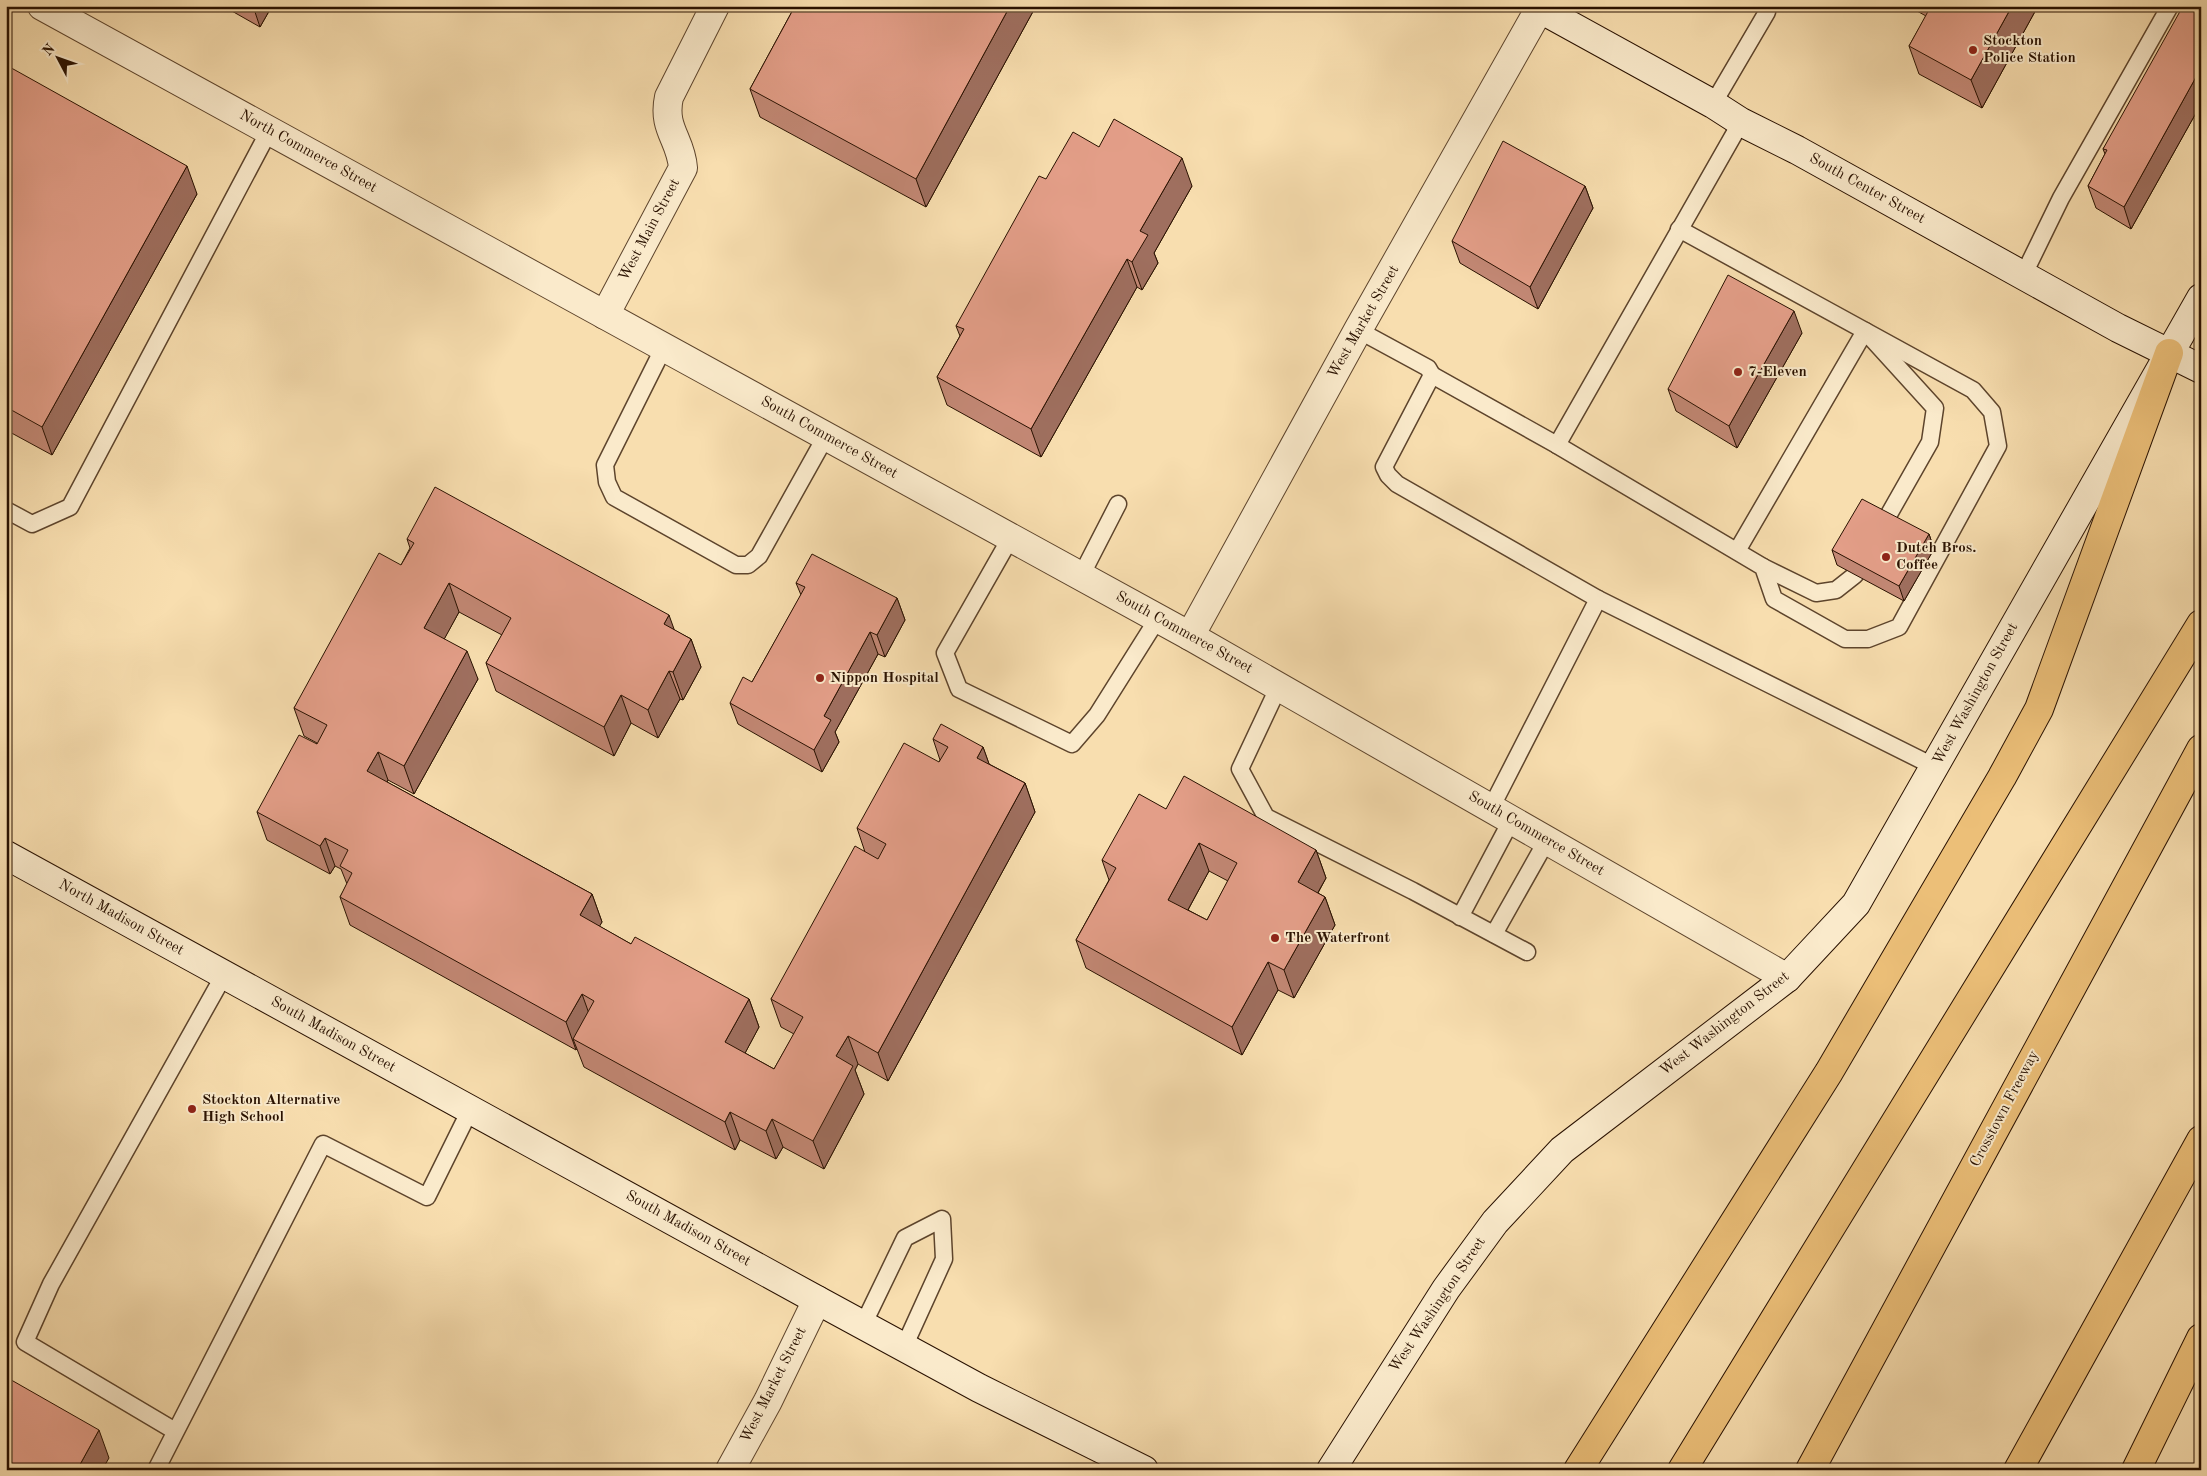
<svg xmlns="http://www.w3.org/2000/svg" width="2207" height="1476" font-family="'Old Standard TT',serif">
  <rect width="100%" height="100%" fill="#f8deaf"/>
  <filter id="stains"><feTurbulence type="fractalNoise" baseFrequency=".004" numOctaves="4"/><feColorMatrix values="0 0 0 0 .2 0 0 0 0 .09 0 0 0 0 .02 0 0 0 .5 -.17"/></filter>
  <radialGradient id="worn" r=".72"><stop offset=".6" stop-color="#630" stop-opacity="0"/><stop offset="1" stop-color="#630" stop-opacity=".3"/></radialGradient>
  <g fill="none" stroke-linecap="round" stroke-linejoin="round">
    <g stroke="#5d442c" stroke-width="19">
      <g id="lane">
        <path d="M 1713,104 L 1767,12"/>
        <path d="M 2023,276 L 2061,198 L 2170,6"/>
        <path d="M 1358,330 L 1428,368 L 1432,375 L 1384,467 L 1388,475 L 1397,484 L 1598,599 L 1491,808"/>
        <path d="M 664,347 L 605,465 L 607,482 L 614,497 L 736,565 L 748,565 L 759,556 L 826,436"/>
        <path d="M 1432,375 L 1557,445 L 1741,122"/>
        <path d="M 1557,445 L 1763,567 L 1774,599 L 1845,639 L 1868,639 L 1899,627 L 1998,446 L 1992,412 L 1973,390 L 1679,229"/>
        <path d="M 6,510 L 32,524 L 70,507 L 269,131"/>
        <path d="M 1011,537 L 945,653 L 959,689 L 1072,744 L 1097,715 L 1158,618"/>
        <path d="M 1737,551 L 1865,331 L 1935,408 L 1930,442 L 1884,523"/>
        <path d="M 1763,567 L 1816,593 L 1836,590 L 1855,575"/>
        <path d="M 1081,576 L 1118,504"/>
        <path d="M 1598,599 L 1935,767"/>
        <path d="M 1279,686 L 1240,769 L 1266,817 L 1413,891 L 1527,952"/>
        <path d="M 1460,917 L 1512,819"/>
        <path d="M 1494,934 L 1547,840"/>
        <path d="M 863,1325 L 905,1238 L 942,1219 L 944,1259 L 904,1347"/>
        <path d="M 175,1431 L 25,1342 L 51,1284 L 224,975"/>
        <path d="M 156,1470 L 323,1144 L 427,1197 L 470,1110"/>
      </g>
    </g>
    <g stroke="#5d442c" stroke-width="30">
      <g id="street">
        <path d="M 42,6 L 1190,636 L 1787,978"/>
        <path d="M 605,315 L 683,168 C 681,139 662,129 669,97 L 715,6"/>
        <path d="M 1190,636 L 1358,330 L 1541,6"/>
        <path d="M 730,1470 L 768,1401 L 817,1300"/>
      </g>
    </g>
    <g stroke="#291100" stroke-width="30">
      <g id="secondary">
        <path d="M 1535,6 L 1713,104 L 1741,122 L 1797,150 L 2118,328 L 2201,369"/>
        <path d="M 6,855 L 817,1300 L 979,1388 L 1144,1470"/>
        <path d="M 1331,1470 L 1446,1289 L 1495,1222 L 1562,1150 L 1787,978 L 1856,904 L 2201,298"/>
      </g>
    </g>
    <g stroke="#291100" stroke-width="30">
      <g id="highway">
        <path d="M 1578,1470 L 1829,1072 L 2002,777 L 2039,709 L 2169,353"/>
        <path d="M 1682,1470 L 2201,624"/>
        <path d="M 1810,1470 L 2201,749"/>
        <path d="M 2018,1470 L 2201,1140"/>
        <path d="M 2136,1470 L 2201,1338"/>
      </g>
    </g>
    <use href="#lane" stroke="#faeacb" stroke-width="16"/>
    <use href="#street" stroke="#faeacb" stroke-width="28"/>
    <use href="#secondary" stroke="#faeacb" stroke-width="28"/>
    <use href="#highway" stroke="#ecbf78" stroke-width="28"/>
  </g>
  <g fill="#c38875" stroke="#291100" fill-rule="evenodd">
    <path d="M 223,6 L 272,6 L 260,27 Z"/>
    <path d="M 795,6 L 1036,6 L 926,207 L 760,117 L 750,89 Z"/>
    <path d="M 1908,6 L 2038,6 L 1982,108 L 1919,74 L 1909,46 L 1926,16 Z"/>
    <path d="M 2201,6 L 2201,104 L 2131,229 L 2096,208 L 2088,186 L 2105,154 L 2103,149 Z"/>
    <path d="M 6,65 L 197,194 L 52,455 L 6,430 Z"/>
    <path d="M 1099,147 L 1192,186 L 1154,253 L 1158,263 L 1142,290 L 1137,287 L 1041,457 L 947,405 L 937,377 L 960,336 L 956,326 Z"/>
    <path d="M 1585,186 L 1593,208 L 1538,309 L 1460,263 L 1452,241 Z"/>
    <path d="M 1802,333 L 1737,448 L 1676,411 L 1668,389 Z"/>
    <path d="M 1929,534 L 1934,549 L 1904,601 L 1837,565 L 1832,550 Z"/>
    <path d="M 407,539 L 674,630 L 691,639 L 701,667 L 683,700 L 680,699 L 658,738 L 631,723 L 614,756 L 496,691 L 486,663 L 502,635 L 459,612 L 444,639 L 478,679 L 414,794 L 388,780 L 387,782 L 592,894 L 602,922 L 599,926 L 631,944 L 749,999 L 759,1027 L 745,1053 L 774,1069 L 794,1034 L 781,1027 L 771,999 L 865,852 L 857,828 L 939,762 L 940,760 L 933,739 L 983,747 L 989,764 L 1025,783 L 1035,812 L 888,1081 L 858,1064 L 855,1070 L 864,1094 L 824,1169 L 783,1147 L 776,1159 L 740,1140 L 735,1150 L 584,1067 L 577,1049 L 576,1050 L 350,925 L 340,897 L 347,884 L 341,869 L 335,866 L 330,874 L 267,840 L 257,812 L 317,743 L 304,736 L 294,708 L 401,565 L 410,548 Z"/>
    <path d="M 796,583 L 897,598 L 905,620 L 885,657 L 878,654 L 835,732 L 839,742 L 822,772 L 738,724 L 730,703 L 752,682 L 801,595 Z"/>
    <path d="M 1166,809 L 1316,850 L 1326,878 L 1318,893 L 1325,897 L 1335,925 L 1294,998 L 1278,990 L 1242,1055 L 1086,968 L 1076,940 L 1109,880 L 1102,860 ZM 1209,871 L 1228,881 L 1207,920 L 1188,910 Z"/>
  </g>
  <g fill="#9f6f5f" stroke="#291100">
    <path d="M 253,6 L 272,6 L 260,27 Z"/>
    <path d="M 1010,6 L 1036,6 L 926,207 L 916,179 Z"/>
    <path d="M 2012,6 L 2038,6 L 1982,108 L 1971,80 Z"/>
    <path d="M 2201,68 L 2201,104 L 2131,229 L 2124,207 Z"/>
    <path d="M 1182,158 L 1192,186 L 1154,253 L 1158,263 L 1142,290 L 1132,262 L 1140,231 Z"/>
    <path d="M 187,166 L 197,194 L 52,455 L 42,427 Z"/>
    <path d="M 1585,186 L 1593,208 L 1538,309 L 1530,287 Z"/>
    <path d="M 1127,259 L 1137,287 L 1041,457 L 1031,429 Z"/>
    <path d="M 1794,311 L 1802,333 L 1737,448 L 1729,426 Z"/>
    <path d="M 1929,534 L 1934,549 L 1904,601 L 1899,586 Z"/>
    <path d="M 449,583 L 459,612 L 435,656 L 424,628 Z"/>
    <path d="M 897,598 L 905,620 L 885,657 L 877,635 Z"/>
    <path d="M 669,615 L 679,643 L 664,624 Z"/>
    <path d="M 870,632 L 878,654 L 835,732 L 839,742 L 822,772 L 814,750 L 824,716 Z"/>
    <path d="M 691,639 L 701,667 L 683,700 L 673,672 Z"/>
    <path d="M 467,651 L 478,679 L 414,794 L 404,766 Z"/>
    <path d="M 669,671 L 680,699 L 658,738 L 648,710 Z"/>
    <path d="M 621,695 L 631,723 L 614,756 L 604,727 Z"/>
    <path d="M 983,747 L 993,775 L 977,758 Z"/>
    <path d="M 378,752 L 388,780 L 377,799 L 367,771 Z"/>
    <path d="M 1025,783 L 1035,812 L 888,1081 L 878,1053 Z"/>
    <path d="M 325,838 L 335,866 L 330,874 L 320,846 Z"/>
    <path d="M 1199,843 L 1209,871 L 1178,928 L 1168,900 Z"/>
    <path d="M 1316,850 L 1326,878 L 1308,910 L 1298,882 Z"/>
    <path d="M 592,894 L 602,922 L 590,943 L 580,915 Z"/>
    <path d="M 1325,897 L 1335,925 L 1294,998 L 1284,970 Z"/>
    <path d="M 1268,962 L 1278,990 L 1242,1055 L 1232,1027 Z"/>
    <path d="M 582,994 L 592,1022 L 573,1039 L 577,1049 L 576,1050 L 566,1022 Z"/>
    <path d="M 749,999 L 759,1027 L 736,1070 L 725,1042 Z"/>
    <path d="M 848,1036 L 858,1064 L 855,1070 L 864,1094 L 824,1169 L 813,1141 L 836,1056 Z"/>
    <path d="M 730,1112 L 740,1140 L 735,1150 L 725,1122 Z"/>
    <path d="M 772,1119 L 783,1147 L 776,1159 L 766,1131 Z"/>
    <path d="M 99,1430 L 109,1458 L 102,1470 L 77,1470 Z"/>
  </g>
  <g fill="#e39e88" stroke="#291100" fill-rule="evenodd">
    <path d="M 795,6 L 1010,6 L 916,179 L 750,89 Z"/>
    <path d="M 1931,6 L 2012,6 L 1971,80 L 1909,46 Z"/>
    <path d="M 2183,6 L 2201,6 L 2201,68 L 2124,207 L 2088,186 L 2107,150 L 2103,149 Z"/>
    <path d="M 6,65 L 187,166 L 42,427 L 6,407 Z"/>
    <path d="M 1114,119 L 1182,158 L 1140,231 L 1148,235 L 1132,262 L 1127,259 L 1031,429 L 937,377 L 964,329 L 956,326 L 1039,176 L 1046,179 L 1073,132 L 1099,147 Z"/>
    <path d="M 1503,141 L 1585,186 L 1530,287 L 1452,241 Z"/>
    <path d="M 1728,275 L 1794,311 L 1729,426 L 1668,389 Z"/>
    <path d="M 435,487 L 669,615 L 664,624 L 691,639 L 673,672 L 669,671 L 648,710 L 621,695 L 604,727 L 486,663 L 511,618 L 449,583 L 424,628 L 467,651 L 404,766 L 378,752 L 367,771 L 592,894 L 580,915 L 631,944 L 635,937 L 749,999 L 725,1042 L 774,1069 L 803,1017 L 771,999 L 855,846 L 878,859 L 886,844 L 857,828 L 904,743 L 939,762 L 948,747 L 933,739 L 941,724 L 983,747 L 977,758 L 1025,783 L 878,1053 L 848,1036 L 836,1056 L 853,1066 L 813,1141 L 772,1119 L 766,1131 L 730,1112 L 725,1122 L 573,1039 L 594,1001 L 582,994 L 566,1022 L 340,897 L 352,873 L 340,866 L 348,850 L 325,838 L 320,846 L 257,812 L 299,735 L 317,744 L 327,725 L 294,708 L 379,553 L 401,565 L 414,543 L 407,539 Z"/>
    <path d="M 1862,499 L 1929,534 L 1899,586 L 1832,550 Z"/>
    <path d="M 812,554 L 897,598 L 877,635 L 870,632 L 824,716 L 831,720 L 814,750 L 730,703 L 743,677 L 752,682 L 805,587 L 796,583 Z"/>
    <path d="M 1184,776 L 1316,850 L 1298,882 L 1325,897 L 1284,970 L 1268,962 L 1232,1027 L 1076,940 L 1116,868 L 1102,860 L 1139,794 L 1166,809 ZM 1199,843 L 1237,863 L 1207,920 L 1168,900 Z"/>
    <path d="M 6,1377 L 99,1430 L 77,1470 L 6,1470 Z"/>
  </g>
  <g fill="#8f2418" stroke="#faeacb" stroke-width="2">
    <circle cx="1973" cy="50" r="5"/>
    <circle cx="1738" cy="372" r="5"/>
    <circle cx="1886" cy="557" r="5"/>
    <circle cx="820" cy="678" r="5"/>
    <circle cx="1275" cy="938" r="5"/>
    <circle cx="192" cy="1109" r="5"/>
  </g>
  <g text-anchor="middle" dominant-baseline="central" stroke-width="4" stroke-linejoin="round" paint-order="stroke">
    <g font-size="15" font-weight="bold" fill="#291100" stroke="#faeacb" text-anchor="start">
      <text x="1983" y="41">Stockton<tspan x="1983" dy="17">Police Station</tspan></text>
      <text x="1748" y="372">7-Eleven</text>
      <text x="1896" y="548">Dutch Bros.<tspan x="1896" dy="17">Coffee</tspan></text>
      <text x="830" y="678">Nippon Hospital</text>
      <text x="1285" y="938">The Waterfront</text>
      <text x="202" y="1100">Stockton Alternative<tspan x="202" dy="17">High School</tspan></text>
    </g>
    <g font-size="15" fill="#291100" stroke="#faeacb">
      <text transform="translate(308 152) rotate(29)">North Commerce Street</text>
      <text transform="translate(1867 189) rotate(29)">South Center Street</text>
      <text transform="translate(650 230) rotate(-62)">West Main Street</text>
      <text transform="translate(1364 322) rotate(-60)">West Market Street</text>
      <text transform="translate(829 438) rotate(29)">South Commerce Street</text>
      <text transform="translate(1184 633) rotate(29)">South Commerce Street</text>
      <text transform="translate(1976 694) rotate(-61)">West Washington Street</text>
      <text transform="translate(1536 834) rotate(30)">South Commerce Street</text>
      <text transform="translate(121 918) rotate(29)">North Madison Street</text>
      <text transform="translate(1725 1024) rotate(-38)">West Washington Street</text>
      <text transform="translate(333 1035) rotate(29)">South Madison Street</text>
      <text transform="translate(2005 1109) rotate(-62)">Crosstown Freeway</text>
      <text transform="translate(688 1229) rotate(29)">South Madison Street</text>
      <text transform="translate(1438 1305) rotate(-56)">West Washington Street</text>
      <text transform="translate(774 1385) rotate(-63)">West Market Street</text>
    </g>
  </g>
  <rect width="2207" height="1476" fill="none" stroke="#f8deaf" stroke-width="25"/>
  <rect x="8" y="8" width="2192" height="1461" fill="none" stroke="#291100" stroke-width="2.5"/>
  <rect x="12" y="12" width="2182" height="1451" fill="none" stroke="#291100"/>
  <g transform="translate(58 58) rotate(311)" stroke="#faeacb" stroke-width="4" paint-order="stroke">
  <path d="M0-4L9 19L0 12L-9 19Z" fill="#291100"/>
  <text y="-8" font-size="14" font-weight="bold" text-anchor="middle" fill="#291100">N</text>
  </g>
  <rect width="100%" height="100%" filter="url(#stains)"/>
  <rect width="100%" height="100%" fill="url(#worn)"/>
</svg>
